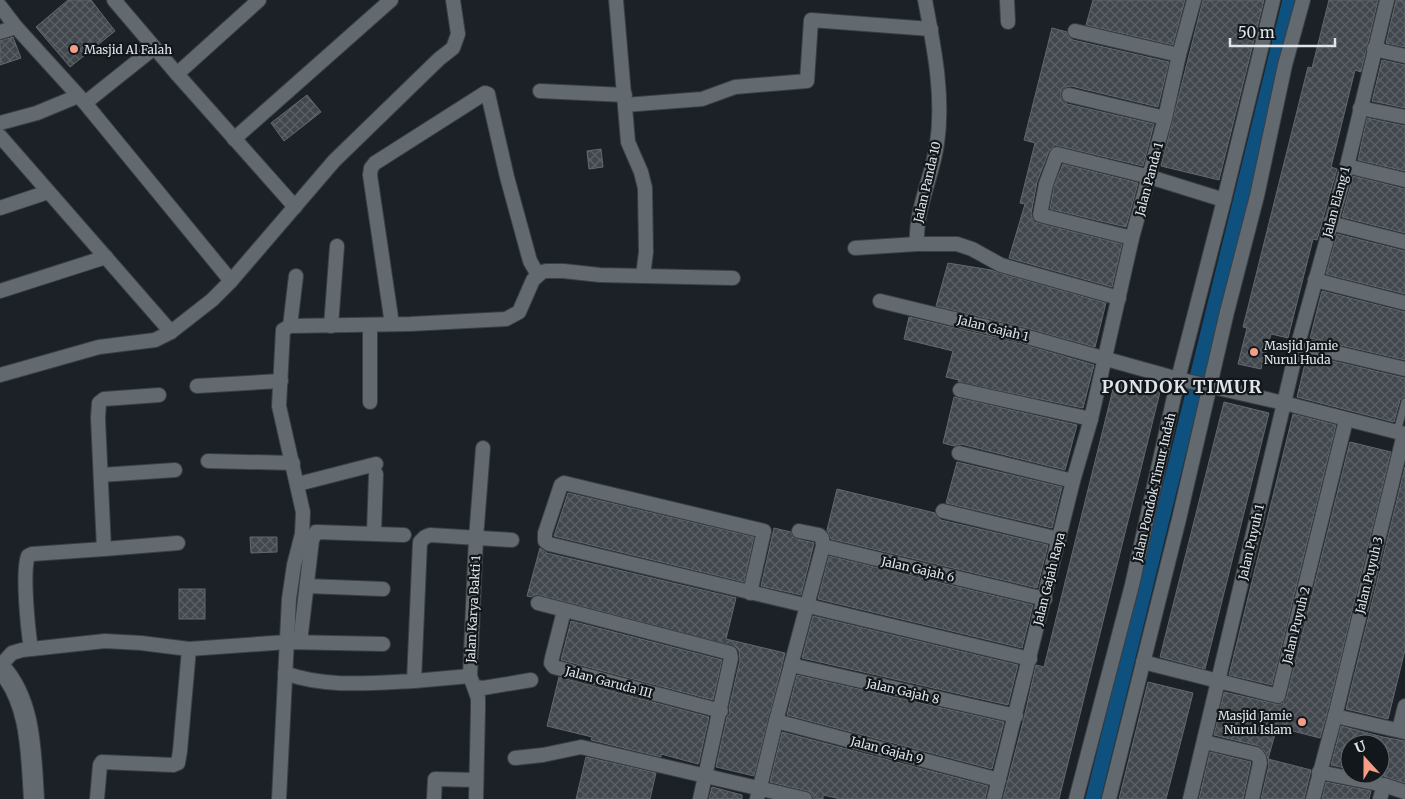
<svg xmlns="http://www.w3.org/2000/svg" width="1405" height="799" font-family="Merriweather,serif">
  <defs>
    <pattern id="building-cross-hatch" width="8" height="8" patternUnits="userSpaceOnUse" patternTransform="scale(1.25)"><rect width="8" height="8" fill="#41474d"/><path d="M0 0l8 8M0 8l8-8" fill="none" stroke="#5c6167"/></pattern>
  </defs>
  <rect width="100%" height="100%" fill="#1b2126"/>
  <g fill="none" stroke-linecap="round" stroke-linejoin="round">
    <path stroke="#0e507e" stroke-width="15" d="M 1093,799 L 1290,0"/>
  </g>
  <g fill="url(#building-cross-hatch)" stroke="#61686e">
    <path d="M 68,0 L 91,0 L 115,31 L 70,67 L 36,27 Z"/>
    <path d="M 1093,0 L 1185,0 L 1173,45 L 1086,25 Z"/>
    <path d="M 1203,0 L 1264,0 L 1219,180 L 1161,166 Z"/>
    <path d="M 1329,0 L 1378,0 L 1361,72 L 1355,70 L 1331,167 L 1337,169 L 1317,240 L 1313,239 L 1288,338 L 1271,334 L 1261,369 L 1238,364 L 1247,328 L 1243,327 L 1308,67 L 1312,68 Z"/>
    <path d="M 1396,0 L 1405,1 L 1405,47 L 1386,43 Z"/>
    <path d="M 1052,28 L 1067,32 L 1069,37 L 1073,40 L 1169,62 L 1158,107 L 1071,86 L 1066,87 L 1061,92 L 1061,98 L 1067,104 L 1154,124 L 1143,166 L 1055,145 L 1049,151 L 1037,182 L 1031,214 L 1034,222 L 1122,244 L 1112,287 L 1009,258 L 1025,204 L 1020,203 L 1035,143 L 1024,140 Z"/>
    <path d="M 13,37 L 21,58 L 0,65 L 0,41 Z"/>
    <path d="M 1382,60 L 1405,65 L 1405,108 L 1372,101 Z"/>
    <path d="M 307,95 L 321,112 L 284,141 L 271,123 Z"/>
    <path d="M 1367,118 L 1405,126 L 1405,171 L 1358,160 Z"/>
    <path d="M 601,149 L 603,167 L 589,169 L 587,151 Z"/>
    <path d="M 1063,164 L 1138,183 L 1126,227 L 1050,209 L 1054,186 Z"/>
    <path d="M 1353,176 L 1405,189 L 1405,233 L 1342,217 Z"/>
    <path d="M 1337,234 L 1405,251 L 1405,294 L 1326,274 Z"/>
    <path d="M 948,263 L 991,270 L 999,273 L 1106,303 L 1095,347 L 1026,328 L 936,306 Z"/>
    <path d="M 1322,291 L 1405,312 L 1405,360 L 1310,338 Z"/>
    <path d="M 909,317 L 1022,344 L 1094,365 L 1083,408 L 958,382 L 959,380 L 946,377 L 953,351 L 904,339 Z"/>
    <path d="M 1307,355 L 1405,378 L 1405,397 L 1400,400 L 1394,422 L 1297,397 Z"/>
    <path d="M 1115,381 L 1160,392 L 1059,799 L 1003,799 L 1024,718 L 1036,665 L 1044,667 Z"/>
    <path d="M 954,397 L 1077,425 L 1065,470 L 961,444 L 954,446 L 943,443 Z"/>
    <path d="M 1224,402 L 1269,413 L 1205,669 L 1160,657 Z"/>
    <path d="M 1293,414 L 1336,425 L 1272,685 L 1229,675 Z"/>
    <path d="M 1350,442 L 1391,452 L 1327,714 L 1320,738 L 1277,727 L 1268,759 L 1266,753 L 1259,746 L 1214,735 L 1224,692 L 1276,704 L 1281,704 L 1286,699 Z"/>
    <path d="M 957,462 L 1062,487 L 1052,528 L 946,503 Z"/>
    <path d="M 1405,467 L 1405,650 L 1388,719 L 1346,709 Z"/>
    <path d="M 837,489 L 935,513 L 937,517 L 941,520 L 1048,545 L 1037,588 L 831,539 L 827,530 Z"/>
    <path d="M 568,493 L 754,537 L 744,582 L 554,536 Z"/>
    <path d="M 774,528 L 791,532 L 793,537 L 797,539 L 814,543 L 801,595 L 761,586 Z"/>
    <path d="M 250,537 L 277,537 L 277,552 L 251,553 Z"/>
    <path d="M 540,548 L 547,553 L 736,598 L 726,639 L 785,653 L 754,776 L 716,767 L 727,717 L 730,713 L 729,708 L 740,660 L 739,651 L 736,647 L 540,595 L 535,595 L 531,597 L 527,596 Z"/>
    <path d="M 829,556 L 1033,605 L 1022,648 L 818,599 Z"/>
    <rect x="179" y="589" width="26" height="30"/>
    <path d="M 813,616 L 1018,665 L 1008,705 L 802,658 Z"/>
    <path d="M 571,621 L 722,660 L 713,700 L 561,660 Z"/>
    <path d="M 797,675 L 1004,722 L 992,769 L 787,715 Z"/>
    <path d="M 559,677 L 709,717 L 699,762 L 698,764 L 661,754 L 661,757 L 591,740 L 592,737 L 547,726 Z"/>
    <path d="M 1148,682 L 1193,693 L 1184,729 L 1166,799 L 1119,799 Z"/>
    <path d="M 1341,726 L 1383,737 L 1405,741 L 1405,783 L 1380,775 L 1380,744 L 1350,744 L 1350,769 L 1331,765 Z"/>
    <path d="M 782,732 L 988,786 L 985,799 L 841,799 L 823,795 L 823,799 L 814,799 L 811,793 L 807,791 L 770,782 Z"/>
    <path d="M 1210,752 L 1251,762 L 1243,799 L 1199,799 Z"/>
    <path d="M 586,757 L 656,773 L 650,799 L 576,799 Z"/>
    <path d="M 1268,759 L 1311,770 L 1304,799 L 1261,799 L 1269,765 Z"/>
    <path d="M 1326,782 L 1371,791 L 1369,799 L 1322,799 Z"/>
    <path d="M 712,787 L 742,795 L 742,799 L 709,799 Z"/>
  </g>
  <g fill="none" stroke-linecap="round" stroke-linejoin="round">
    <g stroke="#3b3f43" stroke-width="9">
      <path id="service" d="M 1397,432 L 1405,402"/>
    </g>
    <g stroke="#3b3f43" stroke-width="16">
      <g id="minor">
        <path d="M 114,0 L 177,74 L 295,207"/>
        <path d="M 925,0 C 934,47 944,96 937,144 C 932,178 915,210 917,244 L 957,244 L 972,249 L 1001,265 L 1119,298"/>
        <path d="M 1007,0 L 1008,22"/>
        <path d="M 0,6 L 16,27 L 85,103 L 231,281"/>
        <path d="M 1075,31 L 1179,55"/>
        <path d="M 0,32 L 16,27"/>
        <path d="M 1374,49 L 1405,56"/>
        <path d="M 177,74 L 259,0"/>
        <path d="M 540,91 L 625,95"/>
        <path d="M 1069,95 L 1165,118"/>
        <path d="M 85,103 L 154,48"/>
        <path d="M 625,105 L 702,99 L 735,87 L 807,81 L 811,20 L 931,29"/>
        <path d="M 1360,108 L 1405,117"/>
        <path d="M 0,123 L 37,113 L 78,96"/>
        <path d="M 0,136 L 171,332"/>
        <path d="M 234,139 L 391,0"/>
        <path d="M 1347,166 L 1405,180"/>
        <path d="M 0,208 L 48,192"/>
        <path d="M 1330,223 L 1405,242"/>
        <path d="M 1132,238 L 1040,215 L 1046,184 L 1057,154 L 1150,177 L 1224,200"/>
        <path d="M 855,248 L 917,244"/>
        <path d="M 643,276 L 733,278"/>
        <path d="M 1315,280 L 1405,303"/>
        <path d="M 0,291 L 106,257"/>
        <path d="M 880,301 L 1024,336 L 1178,379 L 1284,403 L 1405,434"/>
        <path d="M 392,324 L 370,175 L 371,168 L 375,163 L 485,93 L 488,94 L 490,103 L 507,177 L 530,261 L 538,275"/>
        <path d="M 370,325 L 370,402"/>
        <path d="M 290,326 L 296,276"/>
        <path d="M 331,326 L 337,246"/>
        <path d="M 1298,344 L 1405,369"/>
        <path d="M 0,375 L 99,347 L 155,340 L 171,332 L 212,300 L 231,281 L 334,161 L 439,59 L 453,48 L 458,34 L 453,0"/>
        <path d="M 197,386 L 281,381"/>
        <path d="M 960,390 L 1091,419"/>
        <path d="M 959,453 L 1073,481"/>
        <path d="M 208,461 L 293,463"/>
        <path d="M 101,475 L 175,470"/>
        <path d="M 298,484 L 376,464"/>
        <path d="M 943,511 L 1059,539"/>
        <path d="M 374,533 L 376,474"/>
        <path d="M 823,546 L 1045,599"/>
        <path d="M 104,549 L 178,543"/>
        <path d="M 307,586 L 383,589"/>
        <path d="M 750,593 L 764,531 L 564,483 L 561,485 L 545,533 L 545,541 L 549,544 L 1030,659"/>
        <path d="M 538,603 L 730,653 L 731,658 L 700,799"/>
        <path d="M 564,611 L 552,658 L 551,663 L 554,667 L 721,711"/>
        <path d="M 300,642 L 312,540 L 316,532 L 404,535"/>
        <path d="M 31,649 C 28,630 22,572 28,556 L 32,554 L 104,549 L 98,418 L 99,403 L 104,399 L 159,395"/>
        <path d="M 1143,662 L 1278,696 L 1346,420"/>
        <path d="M 791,665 L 1016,716"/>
        <path d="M 0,666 L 12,653 L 22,650 L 105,641 L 141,643 L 189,649"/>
        <path d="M 285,673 C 325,688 372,683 414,681 L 420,542 L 425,537 L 430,535 L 512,540"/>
        <path d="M 414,681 L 470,676"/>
        <path d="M 475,687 L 483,688 L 531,680"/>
        <path d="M 1335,716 L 1405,732"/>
        <path d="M 776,721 L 999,780"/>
        <path d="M 1399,730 L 1405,706"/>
        <path d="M 1204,742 L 1256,754 L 1259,758 L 1260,763 L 1252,799"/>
        <path d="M 515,758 L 543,755 L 581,747 L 805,799"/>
        <path d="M 1319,772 L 1384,785 L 1405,792"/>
        <path d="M 97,799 L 100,765 L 102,762 L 173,765 L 178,763 L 180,751 L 189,649 L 287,642 L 383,644"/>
        <path d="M 279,799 L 289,599 L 294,565 L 302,534 L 303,512 L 279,406 L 283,330 L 290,326 L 410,324 L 506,319 L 519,312 L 533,280 L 542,272 L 546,271 L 563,271 L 600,275 L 643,276 L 646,252 L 645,188 L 641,172 L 628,142 L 616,0"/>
        <path d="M 434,799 L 435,779 L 475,780"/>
        <path d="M 476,799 L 478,710 L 478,698 L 470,676 L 476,538 L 483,448"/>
        <path d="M 757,799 L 776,721 L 823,546 L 822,538 L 819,535 L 799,531"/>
        <path d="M 994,799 L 1073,481 L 1091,419 L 1132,238 L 1165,118 L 1179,55 L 1194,0"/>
        <path d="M 1076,799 L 1132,585 L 1178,379 L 1224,200 L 1273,0"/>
        <path d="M 1109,799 L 1179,519 L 1227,312 L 1257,196 L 1285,65 L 1303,0"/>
        <path d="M 1190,799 L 1298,344 L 1347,166 L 1387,0"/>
        <path d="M 1313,799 L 1335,716 L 1404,434"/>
        <path d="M 1380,799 L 1384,785"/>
      </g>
    </g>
    <g stroke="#3b3f43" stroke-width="22">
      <path id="secondary" d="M 0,667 C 32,701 31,755 34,799"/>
    </g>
    <use href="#service" stroke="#62696f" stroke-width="7"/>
    <use href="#minor" stroke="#62696f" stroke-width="14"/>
    <use href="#secondary" stroke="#62696f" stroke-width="20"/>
  </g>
  <g fill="#f49e87" stroke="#12171c" stroke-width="2">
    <circle cx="74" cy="49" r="5"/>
    <circle cx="1254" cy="352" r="5"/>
    <circle cx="1302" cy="722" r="5"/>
  </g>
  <g text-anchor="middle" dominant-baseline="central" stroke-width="4.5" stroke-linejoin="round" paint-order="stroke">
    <g font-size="12" fill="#e1e5e9" stroke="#12171c" text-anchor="start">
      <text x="84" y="49">Masjid Al Falah</text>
      <text x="1264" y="345">Masjid Jamie<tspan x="1264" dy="14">Nurul Huda</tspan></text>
      <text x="1292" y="715" text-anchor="end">Masjid Jamie<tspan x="1292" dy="14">Nurul Islam</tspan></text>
    </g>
    <g font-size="12" fill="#e1e5e9" stroke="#12171c">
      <text transform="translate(1149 179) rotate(-75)">Jalan Panda 1</text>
      <text transform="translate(927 182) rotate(-77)">Jalan Panda 10</text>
      <text transform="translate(1336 202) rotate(-75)">Jalan Elang 1</text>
      <text transform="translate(993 328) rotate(14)">Jalan Gajah 1</text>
      <text transform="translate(1154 487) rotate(-77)">Jalan Pondok Timur Indah</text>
      <text transform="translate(1251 542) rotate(-77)">Jalan Puyuh 1</text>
      <text transform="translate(918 569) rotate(13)">Jalan Gajah 6</text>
      <text transform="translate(1369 575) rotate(-76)">Jalan Puyuh 3</text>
      <text transform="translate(1049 579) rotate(-76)">Jalan Gajah Raya</text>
      <text transform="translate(473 609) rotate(-87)">Jalan Karya Bakti 1</text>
      <text transform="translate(1296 625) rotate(-76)">Jalan Puyuh 2</text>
      <text transform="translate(609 682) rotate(15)">Jalan Garuda III</text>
      <text transform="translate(903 691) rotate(13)">Jalan Gajah 8</text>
      <text transform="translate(887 750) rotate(15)">Jalan Gajah 9</text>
    </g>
    <g font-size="18" font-weight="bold" letter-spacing="1" fill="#e1e5e9" stroke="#12171c">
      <text x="1182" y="386">PONDOK TIMUR</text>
    </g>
  </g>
  <g transform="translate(1365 759) rotate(339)"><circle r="24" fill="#12171c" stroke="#65696e"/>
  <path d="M0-4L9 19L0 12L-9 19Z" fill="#f49e87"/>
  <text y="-8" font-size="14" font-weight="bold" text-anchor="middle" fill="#e1e5e9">U</text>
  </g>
  <path d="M1230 38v8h105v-8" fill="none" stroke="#e1e5e9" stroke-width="2.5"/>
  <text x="1238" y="38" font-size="15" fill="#e1e5e9" stroke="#12171c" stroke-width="4" paint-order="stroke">50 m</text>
</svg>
